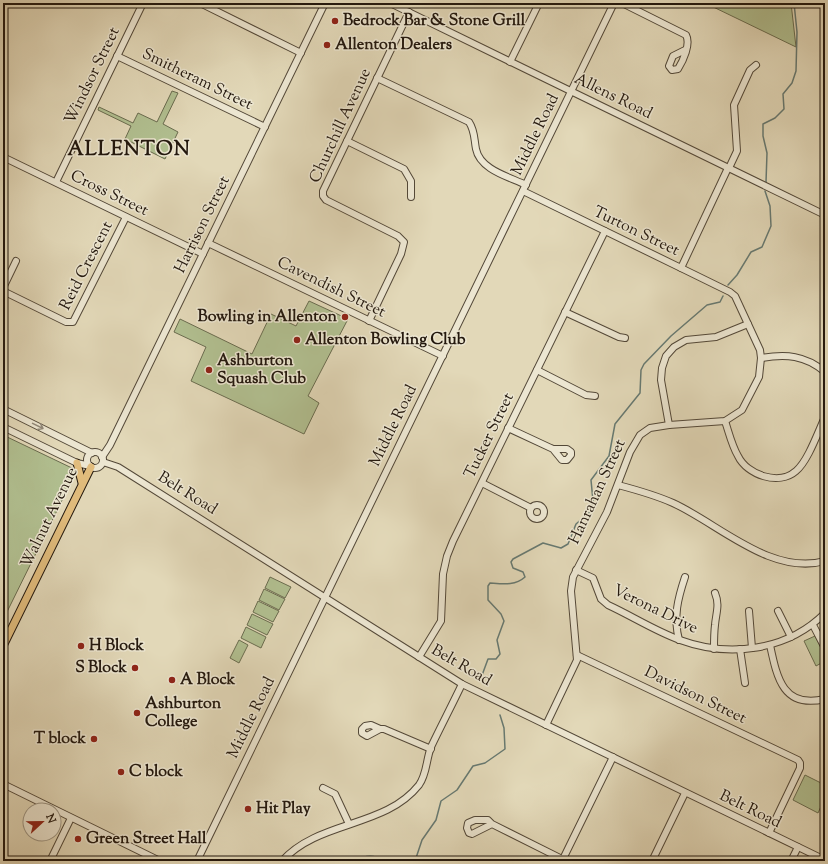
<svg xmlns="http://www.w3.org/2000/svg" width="828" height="864" font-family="'Sorts Mill Goudy',serif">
  <rect width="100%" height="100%" fill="#e2d8b8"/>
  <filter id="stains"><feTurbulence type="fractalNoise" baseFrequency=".005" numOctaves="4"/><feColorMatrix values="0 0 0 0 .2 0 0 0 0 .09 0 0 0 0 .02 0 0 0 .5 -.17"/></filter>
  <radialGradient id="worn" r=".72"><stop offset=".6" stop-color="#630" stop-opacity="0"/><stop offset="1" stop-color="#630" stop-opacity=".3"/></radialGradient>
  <g fill="#b1bf90" stroke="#6a6c4f">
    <path d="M 705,3 L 791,3 L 796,47 Z"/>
    <path d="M 172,91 L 178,93 L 163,124 L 178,132 L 165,159 L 125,139 L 131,126 L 98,110 L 99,107 L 133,123 L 138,113 L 157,122 Z"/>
    <path d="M 309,301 L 348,319 L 308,396 L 319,403 L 304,434 L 191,381 L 206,347 L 174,332 L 180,319 L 252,354 L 271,314 L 296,326 Z"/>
    <path d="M 3,435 L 74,469 L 76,472 L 3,620 Z"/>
    <path d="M 270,577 L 291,587 L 285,598 L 265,588 Z"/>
    <path d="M 264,589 L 285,599 L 279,610 L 259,600 Z"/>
    <path d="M 258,601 L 279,611 L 273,622 L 253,612 Z"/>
    <path d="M 252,614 L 273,624 L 267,635 L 247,625 Z"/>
    <path d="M 246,627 L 266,637 L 261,648 L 241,638 Z"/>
    <path d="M 815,636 L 825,656 L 825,661 L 816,666 L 804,641 Z"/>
    <path d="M 239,640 L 248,645 L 239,663 L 230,658 Z"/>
    <path d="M 805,775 L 825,785 L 825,798 L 818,813 L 793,800 Z"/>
  </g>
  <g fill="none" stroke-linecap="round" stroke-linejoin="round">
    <g stroke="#677971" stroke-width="1.5">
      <path d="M 766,182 L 767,153 L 763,136 L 763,124 L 775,118 L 784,109 L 783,94 L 792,83 L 796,71 L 797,32 L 794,3"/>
      <path d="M 728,285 L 737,275 L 751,252 L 762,247 L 771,226 L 770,206 L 765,191"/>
      <path d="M 481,678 L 488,659 L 496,659 L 500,654 L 497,640 L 504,621 L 501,614 L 488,600 L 488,586 L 490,583 C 503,584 515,586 525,577 L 523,572 L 513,568 L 511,562 L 513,559 L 543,543 L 561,548 L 568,544 L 576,524 L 591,511 L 593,501 L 591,480 L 609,456 L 615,424 L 640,393 L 641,370 L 644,364 L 671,336 L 707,305 L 720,302 L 723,296"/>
      <path d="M 356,861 C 365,855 374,854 383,861"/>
      <path d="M 415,861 L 422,840 L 436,820 L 441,801 L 457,790 L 473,766 L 485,763 L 505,749 L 504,728 L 500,715"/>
    </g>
    <g stroke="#534838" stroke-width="8">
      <g id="minor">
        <path d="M 200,3 L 301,53"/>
        <path d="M 390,3 L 825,215"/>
        <path d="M 622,3 L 686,35 C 691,44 683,61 678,69 L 672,70 L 669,66 L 673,56 L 685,50"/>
        <path d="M 117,56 L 265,127"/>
        <path d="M 510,62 L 539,3"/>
        <path d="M 377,78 L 469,122 C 475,131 474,139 476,149 C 480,170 510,177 526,185"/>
        <path d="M 347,141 L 404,169 L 411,181 L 411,197"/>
        <path d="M 3,157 L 203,254"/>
        <path d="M 729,168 L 737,151 L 734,105 L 750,70 L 756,65"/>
        <path d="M 56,182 L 143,3"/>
        <path d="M 523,191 L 681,268 L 728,168"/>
        <path d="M 208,243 L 443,356"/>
        <path d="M 3,288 L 16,261"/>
        <path d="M 3,291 L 66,322 L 73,322 L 126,217"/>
        <path d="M 565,312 L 619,337 L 625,338"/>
        <path d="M 369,321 L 401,254 L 404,242 L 398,236 L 326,200 L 323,196 L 323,191 L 409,12"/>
        <path d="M 761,358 C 786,354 805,355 825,372"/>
        <path d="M 537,370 L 586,395 L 595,396"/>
        <path d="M 3,409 L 92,453"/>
        <path d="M 725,421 C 729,433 732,446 738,456 C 747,475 779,486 796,471 C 808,461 818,432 825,417"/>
        <path d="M 669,425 L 661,380 L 662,368 L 666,356 L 674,347 L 686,340 L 716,337 L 748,324"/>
        <path d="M 3,427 L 77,463 L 90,466"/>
        <path d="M 508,428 L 553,449 L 567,449 L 571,452 L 571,455 L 567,460 L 562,460 L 553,449"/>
        <circle cx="95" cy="460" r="8"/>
        <path d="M 102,457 L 110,445 L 325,3"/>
        <path d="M 103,462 L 118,467 L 462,684 L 825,860"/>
        <path d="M 482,483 L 531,508"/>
        <path d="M 618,485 C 637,490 655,495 673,503 C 719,524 771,576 825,561"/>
        <circle cx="537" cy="512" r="7"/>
        <path d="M 576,570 L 593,578 L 601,599 L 608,605 C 632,616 655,631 680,640 C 729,658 787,651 825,613"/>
        <path d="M 749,611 L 752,648"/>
        <path d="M 778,611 L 791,637"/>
        <path d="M 813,625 L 825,648"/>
        <path d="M 679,640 C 673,617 678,598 685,577"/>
        <path d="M 770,645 C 777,678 783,709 825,699"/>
        <path d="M 714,649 C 714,641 714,633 715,625 C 716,613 720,605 715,593"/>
        <path d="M 740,649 L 745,683"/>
        <path d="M 577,655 L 798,760 L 800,763 L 800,768 L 769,833"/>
        <path d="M 419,657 L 441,621 L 443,574 L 447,556 L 453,541 L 605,231"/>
        <path d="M 546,725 L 577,660 L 571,591 L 573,577 L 607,512 L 630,452 L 640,435 L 650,428 L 669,425 L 725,421 L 742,410 L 759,377 L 761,358 L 760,350 L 735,296 L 730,292 L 681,268"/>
        <path d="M 380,729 L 371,725 L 365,726 L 362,729 L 362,733 L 367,736 L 380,729 L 384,729 L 431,749"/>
        <path d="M 3,784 L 160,861"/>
        <path d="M 323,788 L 335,794 L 349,824"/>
        <path d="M 492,824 L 488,820 L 475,820 L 468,823 L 467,828 L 469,833 L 472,834 L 492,824 L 562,859"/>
        <path d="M 50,861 L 71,818"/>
        <path d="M 197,861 L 614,3"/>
        <path d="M 282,861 C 319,820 385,828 419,785 C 427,774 426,760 431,747 C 441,726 452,705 462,684"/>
        <path d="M 562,861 L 613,757"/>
        <path d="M 652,861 L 685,793"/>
        <path d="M 791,861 L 798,847"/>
      </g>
    </g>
    <g stroke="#23180e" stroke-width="9">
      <g id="major">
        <path d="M 77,463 L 82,483"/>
        <path d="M 3,646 L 91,467"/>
      </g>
    </g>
    <use href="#minor" stroke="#ece6d1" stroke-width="6"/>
    <use href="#major" stroke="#e1bc7c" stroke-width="7"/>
  </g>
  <defs><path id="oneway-shaft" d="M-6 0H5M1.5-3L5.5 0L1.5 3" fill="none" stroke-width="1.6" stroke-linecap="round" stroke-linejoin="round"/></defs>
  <use stroke="#928979" href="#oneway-shaft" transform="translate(38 426) rotate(26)"/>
  <g fill="#8f2418" stroke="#ece6d1" stroke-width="1.5">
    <circle cx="335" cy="21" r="4"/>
    <circle cx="327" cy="45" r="4"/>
    <circle cx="345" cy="317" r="4"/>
    <circle cx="297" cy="340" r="4"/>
    <circle cx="209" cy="370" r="4"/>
    <circle cx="81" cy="646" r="4"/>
    <circle cx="135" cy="668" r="4"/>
    <circle cx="172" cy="680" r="4"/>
    <circle cx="137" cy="713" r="4"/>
    <circle cx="94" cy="739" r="4"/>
    <circle cx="121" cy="772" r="4"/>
    <circle cx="248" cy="809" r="4"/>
    <circle cx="78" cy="839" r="4"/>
  </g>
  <g text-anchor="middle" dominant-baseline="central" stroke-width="3" stroke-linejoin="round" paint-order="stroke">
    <g font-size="16" font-weight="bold" fill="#23180e" stroke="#ece6d1" text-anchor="start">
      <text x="343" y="21">Bedrock Bar &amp; Stone Grill</text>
      <text x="335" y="45">Allenton Dealers</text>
      <text x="337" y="317" text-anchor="end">Bowling in Allenton</text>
      <text x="305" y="340">Allenton Bowling Club</text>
      <text x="217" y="361">Ashburton<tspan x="217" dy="18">Squash Club</tspan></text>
      <text x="89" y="646">H Block</text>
      <text x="127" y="668" text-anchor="end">S Block</text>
      <text x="180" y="680">A Block</text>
      <text x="145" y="704">Ashburton<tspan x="145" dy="18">College</tspan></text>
      <text x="86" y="739" text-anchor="end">T block</text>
      <text x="129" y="772">C block</text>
      <text x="256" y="809">Hit Play</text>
      <text x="86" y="839">Green Street Hall</text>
    </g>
    <g font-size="16" fill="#23180e" stroke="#ece6d1">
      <text transform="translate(93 76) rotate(-64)">Windsor Street</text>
      <text transform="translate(197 80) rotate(26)">Smitheram Street</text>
      <text transform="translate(613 97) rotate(26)">Allens Road</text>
      <text transform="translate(341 126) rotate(-65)">Churchill Avenue</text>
      <text transform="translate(536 135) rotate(-64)">Middle Road</text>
      <text transform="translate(109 194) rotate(26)">Cross Street</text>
      <text transform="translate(203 225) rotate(-64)">Harrison Street</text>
      <text transform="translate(636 232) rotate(26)">Turton Street</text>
      <text transform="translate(87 266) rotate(-63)">Reid Crescent</text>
      <text transform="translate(331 288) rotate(26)">Cavendish Street</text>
      <text transform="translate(394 426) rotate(-64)">Middle Road</text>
      <text transform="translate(490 436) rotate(-64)">Tucker Street</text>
      <text transform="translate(598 492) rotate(-65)">Hanrahan Street</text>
      <text transform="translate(187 494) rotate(32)">Belt Road</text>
      <text transform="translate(50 518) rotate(-64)">Walnut Avenue</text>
      <text transform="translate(655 610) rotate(26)">Verona Drive</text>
      <text transform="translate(461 666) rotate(30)">Belt Road</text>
      <text transform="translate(695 696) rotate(26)">Davidson Street</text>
      <text transform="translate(252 718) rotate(-64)">Middle Road</text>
      <text transform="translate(750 810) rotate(26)">Belt Road</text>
    </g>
    <g font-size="20" font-weight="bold" letter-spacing="1" fill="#23180e" stroke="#ece6d1">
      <text x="129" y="150">ALLENTON</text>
    </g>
  </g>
  <rect width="828" height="864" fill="none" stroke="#e2d8b8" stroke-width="16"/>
  <rect x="4" y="4" width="820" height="856" fill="none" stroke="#23180e" stroke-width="2"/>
  <rect x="8" y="8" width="812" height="848" fill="none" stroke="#23180e"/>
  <g transform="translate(42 822) rotate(68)"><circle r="19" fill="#ece6d1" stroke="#9c9483"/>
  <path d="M0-3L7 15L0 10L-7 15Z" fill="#8f2418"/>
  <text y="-6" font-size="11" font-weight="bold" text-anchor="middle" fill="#23180e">N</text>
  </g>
  <rect width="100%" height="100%" filter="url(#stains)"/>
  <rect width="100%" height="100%" fill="url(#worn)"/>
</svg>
